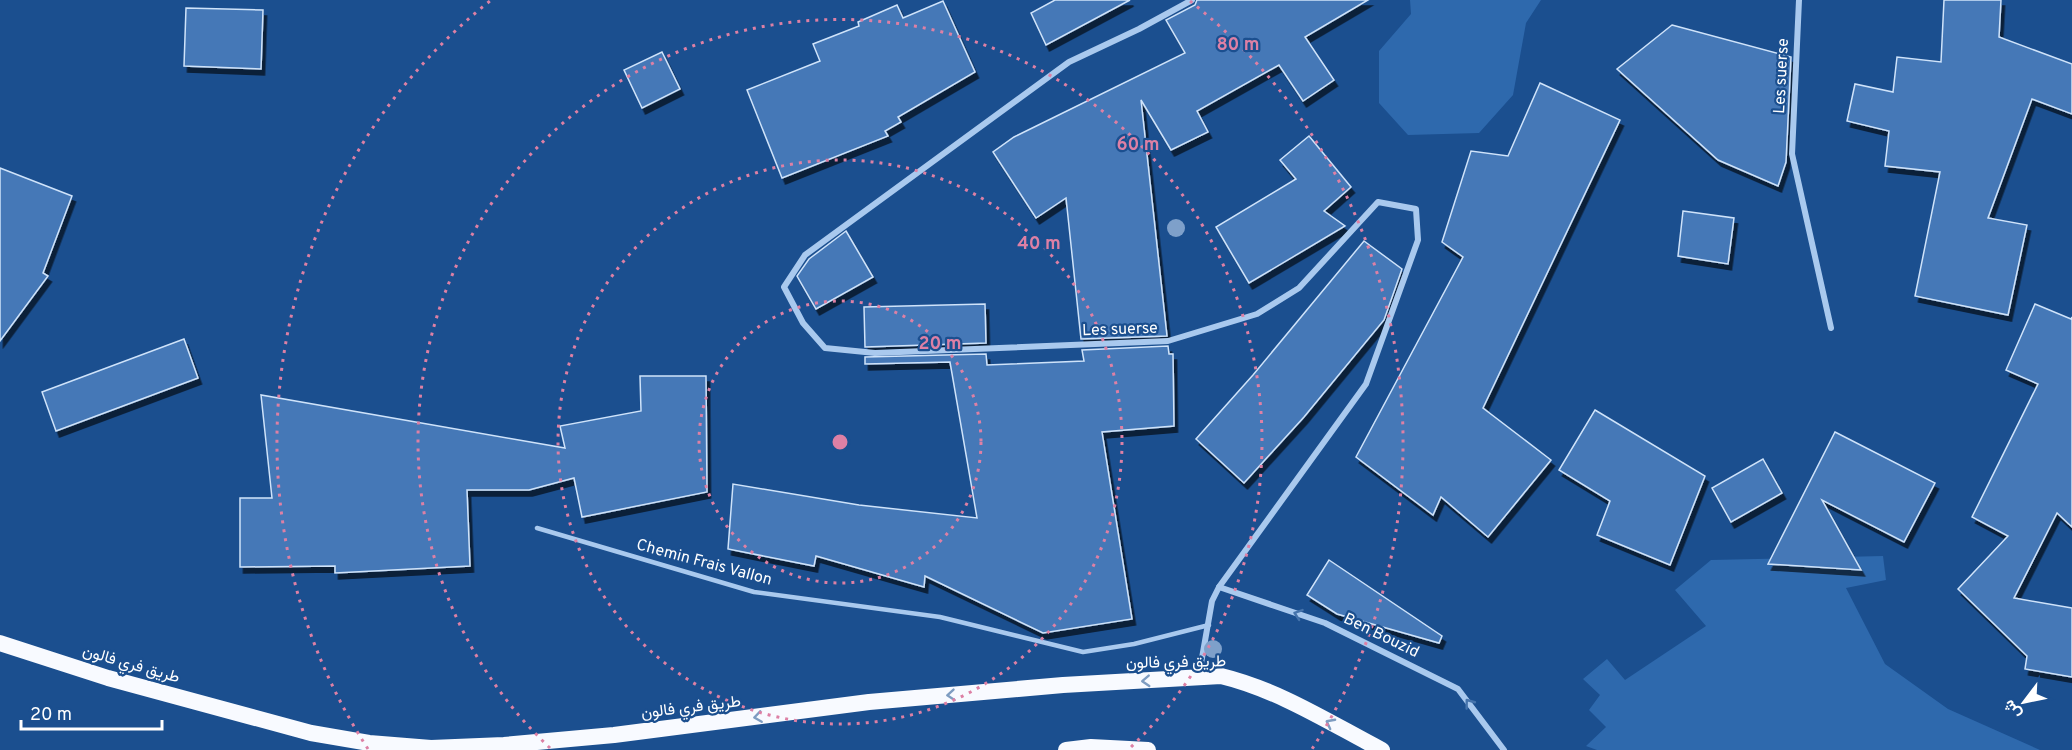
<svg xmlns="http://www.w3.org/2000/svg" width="2072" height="750" font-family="Overpass,Vazirmatn,sans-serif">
  <defs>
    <filter id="shadow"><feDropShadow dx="3.5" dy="6" stdDeviation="0" flood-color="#0009"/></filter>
  </defs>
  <rect width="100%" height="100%" fill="#1b4f8f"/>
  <g fill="#2e69ad">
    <path d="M 1410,0 L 1541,0 L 1526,23 L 1513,95 L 1479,133 L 1408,135 L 1379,103 L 1379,51 L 1411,14 Z"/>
    <path d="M 1883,556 L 1886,580 L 1846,588 L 1885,664 L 1948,709 L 2040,750 L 1597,750 L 1586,746 L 1606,727 L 1589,710 L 1600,695 L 1583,679 L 1607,659 L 1625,680 L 1706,626 L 1675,590 L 1711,560 Z"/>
  </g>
  <g fill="#4478b7" stroke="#cfe3fa" stroke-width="1.5" filter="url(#shadow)">
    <path d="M 1055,0 L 1130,0 L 1046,45 L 1031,13 Z"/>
    <path d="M 1197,0 L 1368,0 L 1305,37 L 1334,80 L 1303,101 L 1279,65 L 1197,111 L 1208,132 L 1171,150 L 1141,100 L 1167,336 L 1081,339 L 1066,198 L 1036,218 L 993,152 L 1014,137 L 1185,53 L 1166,20 L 1195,5 Z"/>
    <path d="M 1944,0 L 2001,0 L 1999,37 L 2072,64 L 2072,114 L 2032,99 L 1988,218 L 2027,225 L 2008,315 L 1915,296 L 1940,172 L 1885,166 L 1889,131 L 1847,121 L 1855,84 L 1893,92 L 1897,57 L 1941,62 Z"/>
    <path d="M 943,1 L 975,72 L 898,117 L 901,122 L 885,131 L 888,136 L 782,178 L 747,90 L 820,61 L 813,44 L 859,26 L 858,22 L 897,5 L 903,18 Z"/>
    <path d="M 186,8 L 263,10 L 261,69 L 184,66 Z"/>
    <path d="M 1672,25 L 1791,57 L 1786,162 L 1778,186 L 1718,160 L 1617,69 Z"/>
    <path d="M 662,52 L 680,89 L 642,108 L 624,70 Z"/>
    <path d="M 1540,83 L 1620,120 L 1483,408 L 1551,460 L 1488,537 L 1441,497 L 1433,515 L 1356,457 L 1463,257 L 1442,242 L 1471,151 L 1508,156 Z"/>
    <path d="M 1309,136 L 1351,187 L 1324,211 L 1345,226 L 1249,283 L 1216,227 L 1296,179 L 1280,160 Z"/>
    <path d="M 0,168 L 72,196 L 43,273 L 48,276 L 0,341 Z"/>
    <path d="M 1683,211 L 1734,218 L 1728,264 L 1678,256 Z"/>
    <path d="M 846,231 L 873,277 L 816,309 L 797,276 L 809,259 Z"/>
    <path d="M 1364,241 L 1402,269 L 1384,320 L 1304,417 L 1244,483 L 1196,439 L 1253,375 Z"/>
    <path d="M 985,304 L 986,343 L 865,347 L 864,307 Z"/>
    <path d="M 2035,304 L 2071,319 L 2072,317 L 2072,527 L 2057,513 L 2014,598 L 2072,608 L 2072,677 L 2025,669 L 2027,656 L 1958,589 L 2008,536 L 1972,517 L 2038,384 L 2006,370 Z"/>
    <path d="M 184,339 L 198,378 L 56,431 L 42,392 Z"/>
    <path d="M 1168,346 L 1169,354 L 1173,354 L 1174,426 L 1102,432 L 1132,619 L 1043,633 L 925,576 L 924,587 L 816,556 L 814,566 L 728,549 L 733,484 L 859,505 L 977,518 L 950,362 L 865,364 L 865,357 L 986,354 L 987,365 L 1084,361 L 1082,350 Z"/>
    <path d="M 640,376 L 706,376 L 707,492 L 582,517 L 574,478 L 529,490 L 467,490 L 470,566 L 335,573 L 335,566 L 240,567 L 240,498 L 272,498 L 261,395 L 565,448 L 560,426 L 641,411 Z"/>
    <path d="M 1595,410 L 1705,476 L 1670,565 L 1597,535 L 1610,501 L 1559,470 Z"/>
    <path d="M 1835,432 L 1935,483 L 1904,542 L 1822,500 L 1861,570 L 1768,564 Z"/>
    <path d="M 1763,459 L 1782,493 L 1731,522 L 1712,488 Z"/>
    <path d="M 1329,560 L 1442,636 L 1439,643 L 1337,614 L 1307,595 Z"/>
  </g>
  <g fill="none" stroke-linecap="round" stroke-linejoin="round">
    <path stroke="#a9c9ee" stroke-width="4.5" d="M 537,528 L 754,592 L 940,617 L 1083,652 L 1134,644 L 1209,625"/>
    <g stroke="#a9c9ee" stroke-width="6">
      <path d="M 1192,0 L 1139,29 L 1069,62 L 805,255 L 784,287 L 803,323 L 825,348 L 875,353 L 1168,341 L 1257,314 L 1299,288 L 1378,202 L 1416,209 L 1418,240 L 1366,384 L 1219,587 L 1212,601 L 1199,675"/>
      <path d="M 1799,0 L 1792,154 L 1831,328"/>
      <path d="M 1219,587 L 1325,623 L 1458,689 L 1504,750"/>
    </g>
    <g stroke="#f8faff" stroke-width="16">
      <path d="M 0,643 L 108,678 L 311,733 L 369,743 L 431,748 L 504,745 L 614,735 L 869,702 L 1063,685 L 1221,676 C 1279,690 1330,723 1382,750"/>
      <path d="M 1066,750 L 1091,747 L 1148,750"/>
    </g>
  </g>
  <g fill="#7ea0ca">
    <circle cx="1176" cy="228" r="9"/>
    <circle cx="1213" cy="649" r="9"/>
  </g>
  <defs><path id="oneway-chevron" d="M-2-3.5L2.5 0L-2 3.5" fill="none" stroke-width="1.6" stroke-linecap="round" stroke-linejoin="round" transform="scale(1.5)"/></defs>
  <g stroke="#4674ac">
    <use href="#oneway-chevron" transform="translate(1298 614) rotate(-161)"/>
    <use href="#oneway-chevron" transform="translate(1469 703) rotate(-127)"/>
  </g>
  <g stroke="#7e9cc1">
    <use href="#oneway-chevron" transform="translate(1146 681) rotate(177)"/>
    <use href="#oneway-chevron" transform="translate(951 695) rotate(175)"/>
    <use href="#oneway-chevron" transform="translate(758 717) rotate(172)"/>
    <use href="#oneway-chevron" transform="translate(1330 723) rotate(-152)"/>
  </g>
  <g fill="none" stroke="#dd80a5" stroke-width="3" stroke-dasharray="3 6">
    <circle cx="840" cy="442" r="141"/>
    <circle cx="840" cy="442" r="282"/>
    <path d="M550 748A422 422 0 1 1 1130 748"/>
    <path d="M368 749A563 563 0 0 1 490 1M1190 1A563 563 0 0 1 1312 749"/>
  </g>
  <g text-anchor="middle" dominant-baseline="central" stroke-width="4.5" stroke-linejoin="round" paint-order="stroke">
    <g font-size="16" fill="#fff" stroke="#1b4f8f">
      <text transform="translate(1782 76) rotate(-87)">Les suerse</text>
      <text transform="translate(1120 330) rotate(-2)">Les suerse</text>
      <text transform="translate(704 563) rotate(15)">Chemin Frais Vallon</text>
      <text transform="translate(1381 636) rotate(26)">Ben Bouzid</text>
      <text transform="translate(1176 663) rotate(-1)">طريق فري فالون</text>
      <text transform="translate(131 665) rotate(16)">طريق فري فالون</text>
      <text transform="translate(691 708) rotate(-7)">طريق فري فالون</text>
    </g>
  </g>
  <circle cx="840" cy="442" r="9" fill="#dd80a5" stroke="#1b4f8f" stroke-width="3"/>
  <g font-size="18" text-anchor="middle" font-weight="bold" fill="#dd80a5" stroke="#1b4f8f" stroke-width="4.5" stroke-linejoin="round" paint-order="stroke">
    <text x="1238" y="50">80 m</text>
    <text x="1138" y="150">60 m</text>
    <text x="1039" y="249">40 m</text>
    <text x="940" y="349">20 m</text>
  </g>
  <g transform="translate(2024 702) rotate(238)" stroke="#1b4f8f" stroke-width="4.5" paint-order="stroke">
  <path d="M0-4.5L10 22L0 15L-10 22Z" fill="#ffffff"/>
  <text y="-9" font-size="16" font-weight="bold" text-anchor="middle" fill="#ffffff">ش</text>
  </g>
  <path d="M21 720v9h141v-9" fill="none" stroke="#ffffff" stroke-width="3"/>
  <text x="30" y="720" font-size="18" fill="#ffffff" stroke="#1b4f8f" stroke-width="4.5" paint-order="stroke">20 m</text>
</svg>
